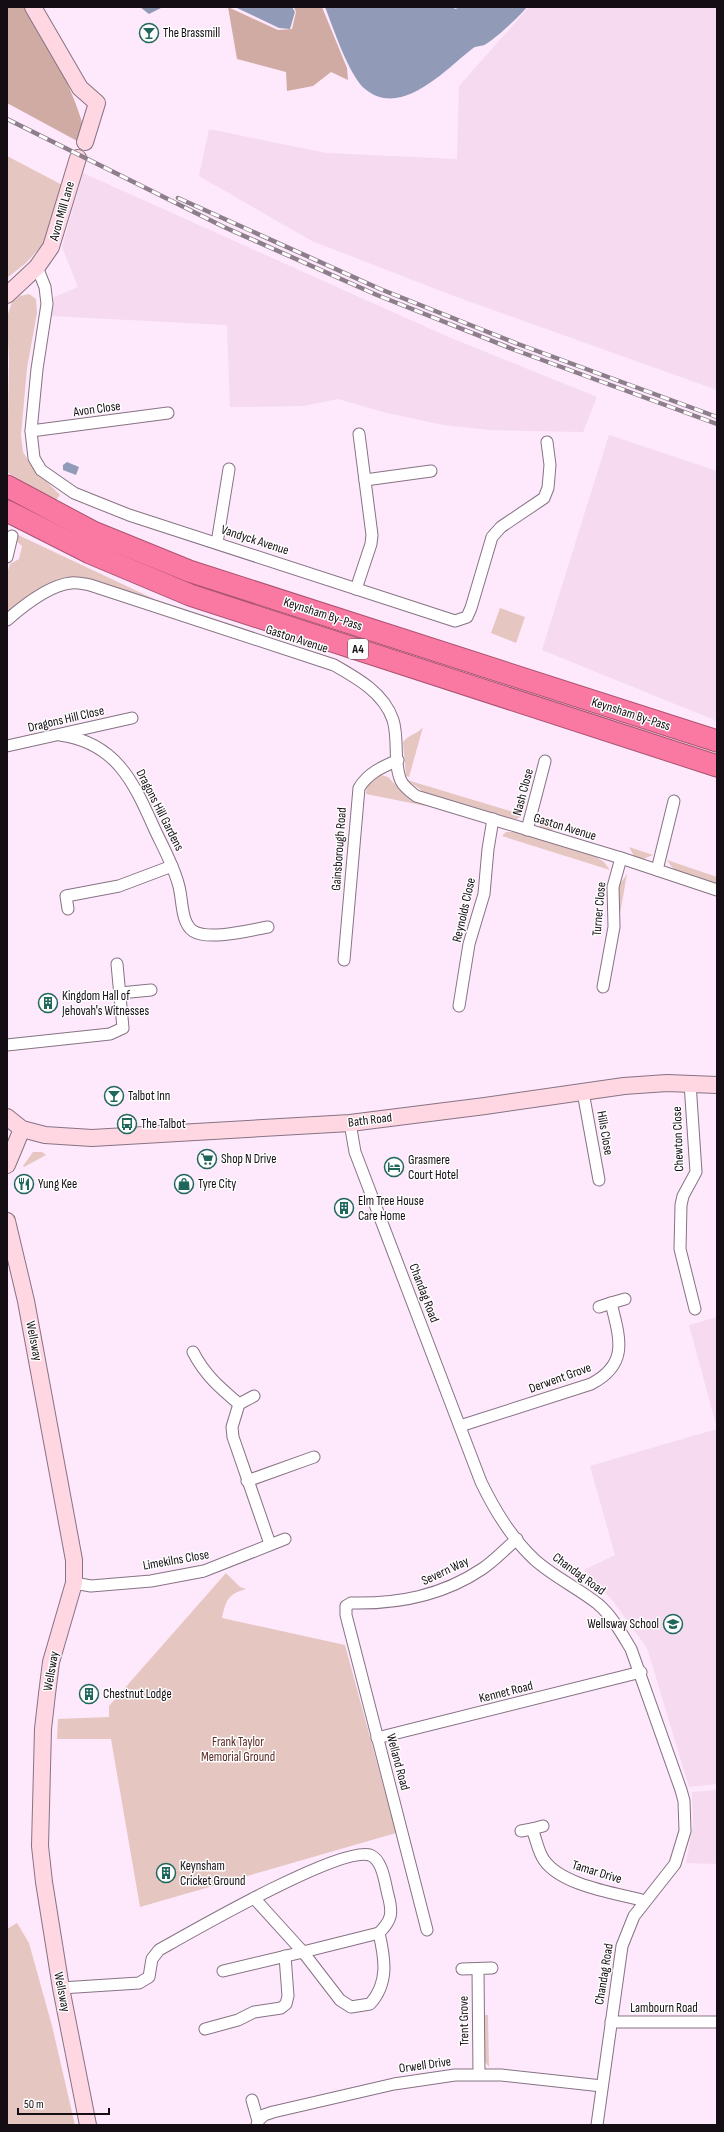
<svg xmlns="http://www.w3.org/2000/svg" width="724" height="2132" font-family="'Sofia Sans Condensed',sans-serif">
  <rect width="100%" height="100%" fill="#fee8fb"/>
  <g fill="#f5daf0">
    <path d="M 529,7 L 717,7 L 717,390 L 454,296 L 312,241 L 199,176 L 209,129 L 326,153 L 457,159 L 459,86 Z"/>
    <path d="M 83,173 L 446,336 L 597,397 L 583,432 L 490,430 L 444,425 L 387,413 L 338,399 L 303,406 L 230,407 L 227,325 L 51,316 L 54,297 L 78,287 L 62,247 Z"/>
    <path d="M 609,435 L 717,471 L 717,721 L 542,650 Z"/>
    <path d="M 717,1317 L 717,1428 L 689,1325 Z"/>
    <path d="M 717,1429 L 717,1784 L 689,1787 L 647,1648 L 613,1601 L 584,1570 L 615,1555 L 590,1466 Z"/>
    <path d="M 717,1790 L 717,1864 L 686,1863 L 693,1825 L 692,1792 Z"/>
  </g>
  <g fill="#e5c6c0">
    <path d="M 7,156 L 66,187 L 43,244 L 26,263 L 7,278 Z"/>
    <path d="M 29,294 L 36,299 L 37,313 L 27,368 L 21,435 L 23,452 L 33,468 L 60,495 L 55,501 L 7,472 L 9,361 L 7,317 L 12,302 L 20,296 Z"/>
    <path d="M 16,534 L 154,599 L 152,601 C 124,591 83,570 55,580 C 37,587 22,602 7,613 L 7,574 L 10,564 L 19,559 L 22,546 C 18,543 14,539 16,534 Z"/>
    <path d="M 500,608 L 525,617 L 516,643 L 491,633 Z"/>
    <path d="M 423,727 L 409,777 L 406,776 L 403,742 C 408,735 418,734 423,727 Z"/>
    <path d="M 381,775 L 388,777 L 406,796 L 426,806 L 366,794 C 366,784 372,779 381,775 Z"/>
    <path d="M 407,780 L 523,815 L 517,819 L 509,818 L 424,792 Z"/>
    <path d="M 538,819 L 558,824 C 554,832 546,832 540,827 Z"/>
    <path d="M 506,832 L 516,832 L 596,857 L 604,862 L 610,870 L 502,836 Z"/>
    <path d="M 629,847 L 653,855 L 643,859 L 635,858 Z"/>
    <path d="M 667,860 L 717,877 L 717,884 L 680,872 L 674,870 Z"/>
    <path d="M 627,874 L 619,919 L 618,887 Z"/>
    <path d="M 33,1152 L 42,1152 L 46,1155 L 24,1167 L 23,1166 Z"/>
    <path d="M 226,1573 L 240,1587 L 246,1589 C 228,1594 226,1600 222,1618 L 345,1645 L 396,1833 L 140,1907 L 111,1739 L 57,1739 L 58,1719 L 109,1717 L 109,1706 Z"/>
    <path d="M 17,1923 L 29,1943 L 52,2026 L 75,2125 L 7,2125 L 7,1929 Z"/>
    <path d="M 483,2015 L 488,2015 L 489,2067 L 484,2061 Z"/>
  </g>
  <g fill="#d0aba4">
    <path d="M 7,7 L 24,7 C 42,27 72,89 80,116 C 83,124 84,134 79,142 L 7,103 Z"/>
    <path d="M 228,7 L 278,30 L 292,29 L 296,12 L 294,7 L 322,7 L 347,68 L 348,80 L 331,72 L 313,86 L 287,91 L 286,72 L 237,59 Z"/>
  </g>
  <g fill="#919bb8">
    <path d="M 140,7 L 163,7 L 149,14 Z"/>
    <path d="M 235,7 L 292,7 L 295,12 L 290,29 L 279,28 Z"/>
    <path d="M 325,7 L 453,7 L 455,9 L 461,7 L 527,7 C 520,16 496,38 486,44 C 482,47 476,45 472,49 C 445,70 401,119 365,89 C 349,76 333,27 325,7 Z"/>
    <path d="M 67,462 L 79,467 L 76,475 L 63,470 L 63,465 Z"/>
  </g>
  <g fill="none" stroke-linecap="round" stroke-linejoin="round">
    <g stroke="#867384" stroke-width="13">
      <g id="street">
        <path d="M 37,267 L 45,287 L 47,304 L 37,369 L 31,431 L 34,458 L 41,470 L 74,493 L 129,515 L 455,621 L 467,617 L 471,608 L 492,537 L 501,527 L 544,498 L 548,488 L 550,465 L 547,442"/>
        <path d="M 31,431 L 168,413"/>
        <path d="M 365,480 L 431,471"/>
        <path d="M 217,543 L 229,469"/>
        <path d="M 7,557 L 12,536"/>
        <path d="M 356,589 L 371,544 L 372,535 L 359,434"/>
        <path d="M 7,620 C 23,606 49,585 71,583 C 77,582 84,584 90,585 L 334,665 C 357,678 384,693 393,720 C 399,739 393,763 401,781 C 404,787 411,792 416,796 L 621,858 L 717,890"/>
        <path d="M 60,735 C 117,743 134,783 155,830 C 163,847 173,865 178,883 C 183,897 180,922 193,931 C 209,941 250,930 268,927"/>
        <path d="M 7,746 L 132,718"/>
        <path d="M 527,830 L 545,761"/>
        <path d="M 657,870 L 674,801"/>
        <path d="M 68,909 L 66,896 L 119,886 L 172,866"/>
        <path d="M 344,960 L 359,788 C 368,773 382,767 398,760"/>
        <path d="M 603,987 L 614,927 L 613,887 L 621,858"/>
        <path d="M 120,993 L 151,990"/>
        <path d="M 459,1006 L 469,944 L 484,894 L 488,849 L 493,819"/>
        <path d="M 7,1045 L 110,1034 L 123,1028 L 117,964"/>
        <path d="M 690,1083 L 696,1172 L 683,1196 L 681,1205 L 680,1249 L 695,1309"/>
        <path d="M 583,1092 L 599,1180"/>
        <path d="M 350,1123 L 355,1152 L 481,1482 C 495,1511 511,1538 535,1560 C 554,1577 578,1588 598,1604 C 612,1616 622,1634 631,1649 L 681,1790 L 684,1801 L 685,1831 L 675,1864 L 634,1916 L 622,1946 L 597,2125"/>
        <path d="M 599,1307 L 611,1303"/>
        <path d="M 193,1352 C 205,1375 219,1387 239,1404 L 232,1427 L 233,1437 L 270,1544"/>
        <path d="M 239,1404 L 254,1396"/>
        <path d="M 460,1426 L 591,1384 C 629,1364 620,1339 611,1303 L 625,1299"/>
        <path d="M 247,1481 L 314,1457"/>
        <path d="M 74,1583 L 91,1586 L 151,1581 L 204,1571 L 285,1539"/>
        <path d="M 377,1738 L 641,1672"/>
        <path d="M 532,1829 L 543,1826"/>
        <path d="M 521,1831 L 532,1829 C 536,1838 538,1852 544,1860 C 562,1886 616,1893 645,1901"/>
        <path d="M 254,1898 L 303,1952 L 379,1933"/>
        <path d="M 427,1930 L 346,1615 L 346,1606 L 351,1603 C 398,1604 442,1596 482,1569 C 494,1561 505,1549 517,1539"/>
        <path d="M 462,1969 L 492,1968"/>
        <path d="M 478,1969 L 479,2074"/>
        <path d="M 61,1988 L 139,1983 L 149,1977 L 152,1959 L 159,1950 C 191,1932 340,1846 370,1855 C 383,1860 385,1884 388,1895 C 393,1913 392,1920 379,1933 C 385,1959 389,1983 370,2004 L 351,2007 L 340,2000 L 303,1952 L 223,1971"/>
        <path d="M 611,2022 L 717,2022"/>
        <path d="M 205,2029 L 238,2020 L 254,2012 L 281,2008 L 286,2004 L 288,1996 L 285,1956"/>
        <path d="M 252,2100 L 258,2121 L 257,2125"/>
        <path d="M 258,2121 L 264,2115 L 273,2112 L 394,2084 L 455,2075 L 501,2075 L 602,2086"/>
      </g>
    </g>
    <g stroke="#867384" stroke-width="18">
      <g id="secondary">
        <path d="M 33,7 L 80,88 L 97,103 L 85,142"/>
        <path d="M 7,295 L 37,267 L 51,247 L 78,158"/>
        <path d="M 7,1117 L 22,1129 L 45,1135 L 92,1138 L 350,1123 L 485,1106 L 624,1086 L 667,1083 L 717,1085"/>
        <path d="M 7,1165 L 22,1129"/>
        <path d="M 7,1221 L 26,1301 L 74,1560 L 74,1583 L 51,1662 L 47,1694 L 43,1729 L 40,1846 L 44,1882 L 61,1988 L 88,2125"/>
      </g>
    </g>
    <g stroke="#aa5371" stroke-width="23">
      <g id="highway">
        <path d="M 7,486 L 93,532 L 189,571 L 717,741"/>
        <path d="M 7,511 L 90,553 L 190,595 L 717,766"/>
      </g>
    </g>
    <use href="#street" stroke="#fff" stroke-width="11"/>
    <use href="#secondary" stroke="#fed7e3" stroke-width="16"/>
    <use href="#highway" stroke="#fa79a3" stroke-width="21"/>
    <g stroke="#8d7e8b" stroke-width="4.5">
      <g id="rail">
        <path d="M 7,119 L 224,227 L 377,295 L 515,350 L 717,424"/>
        <path d="M 178,198 L 380,289 L 518,344 L 717,417"/>
      </g>
    </g>
    <use href="#rail" stroke="#fdfdfd" stroke-width="3" stroke-dasharray="9" stroke-linecap="butt"/>
  </g>
  <defs>
    <g id="bar-ring" transform="scale(1)"><circle r="9.5" fill="#fdfdfd" stroke="#1f665b" stroke-width="1.5"/><path d="M-6-5H6L.8 .8V4.5H3.5V6h-7V4.5H-.8V.8Z" fill="#1f665b"/></g>
    <g id="building-ring" transform="scale(1)"><circle r="9.5" fill="#fdfdfd" stroke="#1f665b" stroke-width="1.5"/><path d="M-4-6H4V6H1V3H-1V6H-4ZM-2.5-4.3h1.7v1.8h-1.7ZM.8-4.3h1.7v1.8H.8ZM-2.5-1h1.7V.8h-1.7ZM.8-1h1.7V.8H.8Z" fill="#1f665b"/></g>
    <g id="bus-ring" transform="scale(1)"><circle r="9.5" fill="#fdfdfd" stroke="#1f665b" stroke-width="1.5"/><path d="M-5-6H5V4H4V6H2V4H-2V6H-4V4H-5ZM-3.5-4V0h7V-4ZM-3.5 1.2v1.5H-2V1.2ZM2 1.2v1.5H3.5V1.2Z" fill="#1f665b"/></g>
    <g id="supermarket-ring" transform="scale(1)"><circle r="9.5" fill="#fdfdfd" stroke="#1f665b" stroke-width="1.5"/><path d="M-6-5.5h2.5l.6 2H6L4.5 2H-2.5L-4.4-4H-6ZM-1.5 3.2a1.3 1.3 0 1 0 .1 0ZM3 3.2a1.3 1.3 0 1 0 .1 0Z" fill="#1f665b"/></g>
    <g id="hotel-ring" transform="scale(1)"><circle r="9.5" fill="#fdfdfd" stroke="#1f665b" stroke-width="1.5"/><path d="M-6-4.5h1.5V1H6V5H4.5V3h-9V5H-6ZM-4 0a1.8 1.8 0 1 1 3.6 0ZM.5 0V-2.5h3Q6-2.5 6 0Z" fill="#1f665b"/></g>
    <g id="restaurant-ring" transform="scale(1)"><circle r="9.5" fill="#fdfdfd" stroke="#1f665b" stroke-width="1.5"/><path d="M-5-6h1v4h1v-4h1v4h1v-4h1v5L-1.5 .5V6h-2V.5L-5-1ZM5-6V6H3V1.5H1.5Q1.5-4 5-6Z" fill="#1f665b"/></g>
    <g id="shop-ring" transform="scale(1)"><circle r="9.5" fill="#fdfdfd" stroke="#1f665b" stroke-width="1.5"/><path d="M-5-2.5h2.3a2.7 3.5 0 0 1 5.4 0H5L5.5 6h-11ZM-1.5-2.5h3a1.5 2.3 0 0 0-3 0Z" fill="#1f665b"/></g>
    <g id="school-ring" transform="scale(1)"><circle r="9.5" fill="#fdfdfd" stroke="#1f665b" stroke-width="1.5"/><path d="M0-5L7-2L0 1L-7-2ZM-4 1L0 2.5L4 1V4Q0 6-4 4Z" fill="#1f665b"/></g>
  </defs>
  <g fill-rule="evenodd">
    <use href="#bar-ring" x="149" y="33"/>
    <use href="#building-ring" x="48" y="1003"/>
    <use href="#bar-ring" x="114" y="1096"/>
    <use href="#bus-ring" x="127" y="1124"/>
    <use href="#supermarket-ring" x="207" y="1159"/>
    <use href="#hotel-ring" x="394" y="1167"/>
    <use href="#restaurant-ring" x="24" y="1184"/>
    <use href="#shop-ring" x="184" y="1184"/>
    <use href="#building-ring" x="344" y="1208"/>
    <use href="#school-ring" x="673" y="1624"/>
    <use href="#building-ring" x="89" y="1694"/>
    <use href="#building-ring" x="166" y="1873"/>
  </g>
  <g text-anchor="middle" dominant-baseline="central" stroke-width="3" stroke-linejoin="round" paint-order="stroke">
    <rect fill="#fdfdfd" stroke="#5a5559" stroke-width="1" x="348" y="639" width="20" height="20" rx="3"/>
    <g font-size="12" font-weight="bold" fill="#140d13">
      <text x="358" y="649">A4</text>
    </g>
    <g font-size="13" fill="#140d13" stroke="#fdfdfd" text-anchor="start">
      <text x="163" y="33">The Brassmill</text>
      <text x="62" y="996">Kingdom Hall of<tspan x="62" dy="15">Jehovah's Witnesses</tspan></text>
      <text x="128" y="1096">Talbot Inn</text>
      <text x="141" y="1124">The Talbot</text>
      <text x="221" y="1159">Shop N Drive</text>
      <text x="408" y="1160">Grasmere<tspan x="408" dy="15">Court Hotel</tspan></text>
      <text x="38" y="1184">Yung Kee</text>
      <text x="198" y="1184">Tyre City</text>
      <text x="358" y="1201">Elm Tree House<tspan x="358" dy="15">Care Home</tspan></text>
      <text x="659" y="1624" text-anchor="end">Wellsway School</text>
      <text x="103" y="1694">Chestnut Lodge</text>
      <text x="180" y="1866">Keynsham<tspan x="180" dy="15">Cricket Ground</tspan></text>
    </g>
    <g font-size="13" fill="#140d13" stroke="#fdfdfd">
      <text transform="translate(62 211) rotate(-74)">Avon Mill Lane</text>
      <text transform="translate(97 409) rotate(-8)">Avon Close</text>
      <text transform="translate(255 540) rotate(18)">Vandyck Avenue</text>
      <text transform="translate(323 614) rotate(18)">Keynsham By-Pass</text>
      <text transform="translate(297 639) rotate(18)">Gaston Avenue</text>
      <text transform="translate(631 714) rotate(18)">Keynsham By-Pass</text>
      <text transform="translate(66 719) rotate(-13)">Dragons Hill Close</text>
      <text transform="translate(523 792) rotate(-75)">Nash Close</text>
      <text transform="translate(160 810) rotate(63)">Dragons Hill Gardens</text>
      <text transform="translate(565 827) rotate(17)">Gaston Avenue</text>
      <text transform="translate(339 849) rotate(-86)">Gainsborough Road</text>
      <text transform="translate(599 909) rotate(-85)">Turner Close</text>
      <text transform="translate(464 910) rotate(-77)">Reynolds Close</text>
      <text transform="translate(370 1120) rotate(-7)">Bath Road</text>
      <text transform="translate(605 1133) rotate(80)">Hills Close</text>
      <text transform="translate(678 1139) rotate(-92)">Chewton Close</text>
      <text transform="translate(424 1293) rotate(69)">Chandag Road</text>
      <text transform="translate(34 1341) rotate(79)">Wellsway</text>
      <text transform="translate(560 1378) rotate(-20)">Derwent Grove</text>
      <text transform="translate(176 1560) rotate(-10)">Limekilns Close</text>
      <text transform="translate(445 1571) rotate(-25)">Severn Way</text>
      <text transform="translate(579 1574) rotate(36)">Chandag Road</text>
      <text transform="translate(51 1671) rotate(-80)">Wellsway</text>
      <text transform="translate(506 1692) rotate(-14)">Kennet Road</text>
      <text transform="translate(398 1762) rotate(75)">Welland Road</text>
      <text transform="translate(597 1872) rotate(17)">Tamar Drive</text>
      <text transform="translate(604 1974) rotate(-81)">Chandag Road</text>
      <text transform="translate(62 1992) rotate(79)">Wellsway</text>
      <text x="664" y="2008">Lambourn Road</text>
      <text transform="translate(464 2021) rotate(-91)">Trent Grove</text>
      <text transform="translate(425 2065) rotate(-8)">Orwell Drive</text>
    </g>
    <g font-size="13" fill="#5b2921" stroke="#fdfdfd">
      <text x="238" y="1742">Frank Taylor<tspan x="238" dy="15">Memorial Ground</tspan></text>
    </g>
  </g>
  <rect width="724" height="2132" fill="none" stroke="#140d13" stroke-width="16"/>
  <path d="M18 2108v6h91v-6" fill="none" stroke="#140d13" stroke-width="2"/>
  <text x="24" y="2108" font-size="12" fill="#140d13" stroke="#fdfdfd" stroke-width="3" paint-order="stroke">50 m</text>
</svg>
